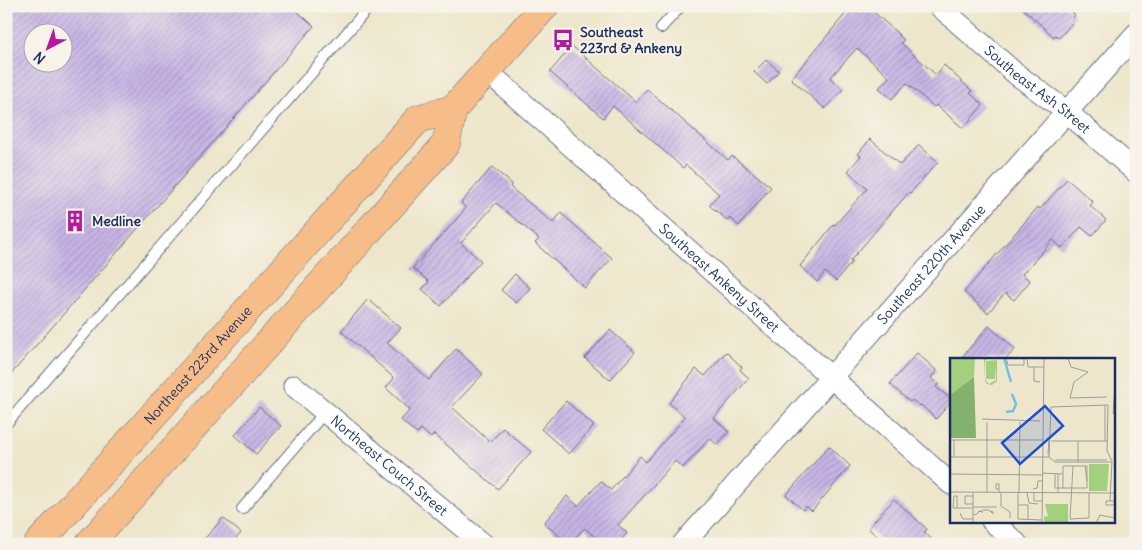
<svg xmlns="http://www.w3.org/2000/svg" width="1142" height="550" font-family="Delius,sans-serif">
  <defs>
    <pattern id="building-hatch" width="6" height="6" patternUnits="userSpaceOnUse" patternTransform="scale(1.25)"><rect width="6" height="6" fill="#c9b5e6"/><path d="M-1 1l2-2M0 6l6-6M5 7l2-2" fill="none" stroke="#a294be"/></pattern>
  </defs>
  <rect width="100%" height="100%" fill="#f7f3e8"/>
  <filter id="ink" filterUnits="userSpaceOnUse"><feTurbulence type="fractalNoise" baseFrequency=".02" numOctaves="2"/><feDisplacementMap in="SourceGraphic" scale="10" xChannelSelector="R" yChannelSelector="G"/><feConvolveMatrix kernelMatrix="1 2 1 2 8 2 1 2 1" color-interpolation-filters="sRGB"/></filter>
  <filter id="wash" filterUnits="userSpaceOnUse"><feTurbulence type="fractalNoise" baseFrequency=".0096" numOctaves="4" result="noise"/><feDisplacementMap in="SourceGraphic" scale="20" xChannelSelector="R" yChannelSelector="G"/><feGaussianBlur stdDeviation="1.12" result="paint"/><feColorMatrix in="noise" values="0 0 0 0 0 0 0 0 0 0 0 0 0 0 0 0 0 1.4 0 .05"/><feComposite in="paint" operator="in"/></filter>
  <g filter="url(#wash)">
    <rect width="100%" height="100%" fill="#ede6ca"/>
    <g id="blocks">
      <g fill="url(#building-hatch)" fill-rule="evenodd">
        <path d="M 6,6 L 291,6 L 314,26 L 6,380 ZM 32,32 L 62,32 L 62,62 L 32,62 Z"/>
        <path d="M 852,6 L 867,6 L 895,31 L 904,40 L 901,43 L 936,75 L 944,65 L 972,91 L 970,93 L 983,105 L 963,128 L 936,105 L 934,107 L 907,83 L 892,99 L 879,88 L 889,77 L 857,48 L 830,78 L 843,89 L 825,109 L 791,79 Z"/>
        <path d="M 1020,6 L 1066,6 L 1075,15 L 1072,20 L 1073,22 L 1059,38 L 1056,35 L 1054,37 Z"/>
        <path d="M 572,46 L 636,102 L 647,89 L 728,160 L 732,156 L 771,187 L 739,226 L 730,218 L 728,221 L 709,205 L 719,194 L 686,165 L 683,168 L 613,106 L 603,118 L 550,72 Z"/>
        <path d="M 766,60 L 779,71 L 767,84 L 754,72 Z"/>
        <path d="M 870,139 L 900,165 L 919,145 L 938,162 L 910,193 L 909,192 L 850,261 L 852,262 L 836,281 L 825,272 L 817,282 L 800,266 L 834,224 L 835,225 L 867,189 L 848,171 L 861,156 L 858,154 Z"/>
        <path d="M 492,167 L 512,184 L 510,187 L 553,223 L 561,213 L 612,258 L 585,288 L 535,243 L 539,239 L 496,203 L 461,243 L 481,261 L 441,306 L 422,289 L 429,282 L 413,268 L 466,208 L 461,203 Z"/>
        <path d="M 1067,179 L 1093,202 L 1090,206 L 1106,220 L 1092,236 L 1081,227 L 1062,248 L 1053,240 L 1022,274 L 1030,281 L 1014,300 L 1005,293 L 988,313 L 964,292 L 1038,207 L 1040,209 Z"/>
        <path d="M 515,274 L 530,288 L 516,303 L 501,290 Z"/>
        <path d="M 368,299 L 401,328 L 387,343 L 429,380 L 456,349 L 483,374 L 452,407 L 490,442 L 503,428 L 531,452 L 498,489 L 434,434 L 431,438 L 421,429 L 417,434 L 401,420 L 410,410 L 386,388 L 394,378 L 341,331 Z"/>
        <path d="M 989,326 L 1015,349 L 1006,359 L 960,359 Z"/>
        <path d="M 610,330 L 635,352 L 610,380 L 585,358 Z"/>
        <path d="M 726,352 L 742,367 L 740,370 L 749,378 L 714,418 L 729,432 L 717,445 L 710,438 L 683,468 L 675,461 L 618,525 L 627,533 L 618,544 L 603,544 L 585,528 L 569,544 L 544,523 L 567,496 L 578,506 L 601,481 L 611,490 L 640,456 L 646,462 L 685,417 L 669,403 L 696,369 L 705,376 Z"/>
        <path d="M 917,353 L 937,371 L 931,378 L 938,385 L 936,387 L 951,399 L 951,402 L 936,419 L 921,405 L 920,406 L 912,400 L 910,402 L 890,384 Z"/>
        <path d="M 566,401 L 594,426 L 569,454 L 541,429 Z"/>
        <path d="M 259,407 L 281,426 L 256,454 L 235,435 Z"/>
        <path d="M 829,446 L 850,466 L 812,511 L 806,506 L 803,510 L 786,495 Z"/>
        <path d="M 894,499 L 927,529 L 924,532 L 937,544 L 885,544 L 868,528 Z"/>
        <path d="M 223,518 L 241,533 L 231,544 L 200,544 Z"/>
      </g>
    </g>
  </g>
  <g filter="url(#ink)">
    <use href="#blocks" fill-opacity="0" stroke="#646f84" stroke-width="1"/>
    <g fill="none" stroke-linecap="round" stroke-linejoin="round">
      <g stroke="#646f84" stroke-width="12">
        <g id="lane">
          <path d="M 661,28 L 681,6"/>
          <path d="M 6,424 L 370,6"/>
          <path d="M 242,509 L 325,412"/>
        </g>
      </g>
      <g stroke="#646f84" stroke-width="23">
        <g id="street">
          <path id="s1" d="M 939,6 L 1016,74 L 1067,112 L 1136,172"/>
          <path id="s2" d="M 487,71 L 951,484"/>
          <path id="s3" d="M 294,386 L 483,544"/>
          <path d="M 992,521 L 1017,544"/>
          <path id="s4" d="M 683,544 L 1136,34"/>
        </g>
      </g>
      <g stroke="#646f84" stroke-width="29">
        <g id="primary">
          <path id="s5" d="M 38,544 L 418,119 L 453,109"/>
          <path d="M 89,544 L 446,144 L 453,109 L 545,6"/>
        </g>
      </g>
      <use href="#lane" stroke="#fff" stroke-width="10"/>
      <use href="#street" stroke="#fff" stroke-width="21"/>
      <use href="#primary" stroke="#f7bd88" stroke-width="28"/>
    </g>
  </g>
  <defs>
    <g id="bus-bare" transform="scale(1.725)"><path d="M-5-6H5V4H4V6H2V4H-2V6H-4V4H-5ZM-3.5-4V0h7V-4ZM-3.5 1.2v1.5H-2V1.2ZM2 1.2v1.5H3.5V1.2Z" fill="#b5179e" stroke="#f7f3e8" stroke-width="2.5" paint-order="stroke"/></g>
    <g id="building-bare" transform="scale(1.725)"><path d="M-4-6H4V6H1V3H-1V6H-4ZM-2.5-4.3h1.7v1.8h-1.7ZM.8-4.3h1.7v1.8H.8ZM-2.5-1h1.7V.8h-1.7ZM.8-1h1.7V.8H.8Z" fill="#b5179e" stroke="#f7f3e8" stroke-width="2.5" paint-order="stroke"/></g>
  </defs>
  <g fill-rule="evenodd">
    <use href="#bus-bare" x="563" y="40"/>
    <use href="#building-bare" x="75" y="221"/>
  </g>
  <g text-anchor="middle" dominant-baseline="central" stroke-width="4" stroke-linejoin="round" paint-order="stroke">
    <g font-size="14" font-weight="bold" fill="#1b2f5e" stroke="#f7f3e8" text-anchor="start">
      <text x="580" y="32">Southeast<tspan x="580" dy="16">223rd &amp; Ankeny</tspan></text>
      <text x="92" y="221">Medline</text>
    </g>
    <g font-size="14" fill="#1b2f5e" stroke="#f7f3e8">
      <text stroke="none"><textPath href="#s1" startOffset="129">Southeast Ash Street</textPath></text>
      <text stroke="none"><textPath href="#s4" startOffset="374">Southeast 220th Avenue</textPath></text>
      <text stroke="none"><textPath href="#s2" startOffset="311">Southeast Ankeny Street</textPath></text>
      <text stroke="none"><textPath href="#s5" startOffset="240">Northeast 223rd Avenue</textPath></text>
      <text stroke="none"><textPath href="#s3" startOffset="124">Northeast Couch Street</textPath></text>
    </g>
  </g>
  <g transform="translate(950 358)">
    <rect width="165" height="165" fill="#ede6ca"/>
    <path d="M 0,0 L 25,0 L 24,19 L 0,37 ZM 139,106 L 159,106 L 157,133 L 139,133 ZM 95,146 L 118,146 L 118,164 L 94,164 L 94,159 L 98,158 Z" fill="#a3d07d"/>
    <path d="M 24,19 L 26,80 L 0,80 L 0,37 Z" fill="#82b26c"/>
    <path d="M 34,0 L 37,0 L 35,4 L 35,21 L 39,26 L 46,22 L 46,8 L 45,21 L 36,21 L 36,3 L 47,2 L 47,23 L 42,27 L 37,26 L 35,23 Z" fill="#a3d07d"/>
    <path fill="none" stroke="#6ac4e8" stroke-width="2.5" d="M 54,0 L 61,24M 56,54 L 63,53 L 66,46 L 62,36"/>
    <path fill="none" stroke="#999d9f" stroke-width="1" d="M 56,0 L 58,7 L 74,7 L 74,0M 77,0 L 78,9 L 94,9M 118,0 L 121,9 L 138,14 L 124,24 L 120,40 L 157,39M 84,9 L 84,23 L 90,24M 155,47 L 155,83M 163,56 L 165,29M 32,61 L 90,63M 0,82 L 93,82M 101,83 L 158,83M 98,97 L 99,80M 0,99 L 99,99 L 105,104 L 161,104M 4,99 L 4,82M 99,99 L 101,49 L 158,47 L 157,93 L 162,103 L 160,143M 105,102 L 157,102M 128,104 L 128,83M 123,108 L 120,161 L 139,160 L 139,135M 135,108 L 137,123M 92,115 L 113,116 L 113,130 L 137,130 L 137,108 L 113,108 L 113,116M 0,116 L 92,117M 105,116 L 105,130 L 113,130M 83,131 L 87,130 L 88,123 L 92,123M 0,134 L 165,135M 37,134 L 37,64M 49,134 L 49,126 L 46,126 L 46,131 L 49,131M 51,134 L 51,148 L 60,154 L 60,160M 68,134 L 68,161 L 92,162M 69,134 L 70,64M 77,135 L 79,145 L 88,146M 84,135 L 84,143 L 92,143M 108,135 L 108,116M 23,146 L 15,146 L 15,138 L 23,138M 68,147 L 78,147 L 78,161M 164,147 L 156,147 L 156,143 L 164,143 L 165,151M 23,149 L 47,149M 7,150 L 7,138 L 4,138 L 3,150 L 23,150M 32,152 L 39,152 L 40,153 L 43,154 L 43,156 L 40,153M 10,155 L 13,161 L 23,161M 23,157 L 27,156 L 29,153 L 30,153 L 33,154 L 29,153M 23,165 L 23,134M 92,165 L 94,0M 146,165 L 150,157 L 165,160"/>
    <path fill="#1d4ed8" fill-opacity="0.15" stroke="#1d4ed8" stroke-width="2.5" d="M 95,48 L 113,68 L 70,106 L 52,85 Z"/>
    <rect width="165" height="165" fill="none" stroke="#1b2f5e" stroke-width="2.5"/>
  </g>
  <rect width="1142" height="550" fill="none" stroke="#f7f3e8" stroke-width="25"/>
  <g transform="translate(48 48) rotate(221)"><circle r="24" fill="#f7f3e8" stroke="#9fa5b1"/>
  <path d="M0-4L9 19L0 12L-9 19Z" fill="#b5179e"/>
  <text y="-8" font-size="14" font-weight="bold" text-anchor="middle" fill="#1b2f5e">N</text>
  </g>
</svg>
